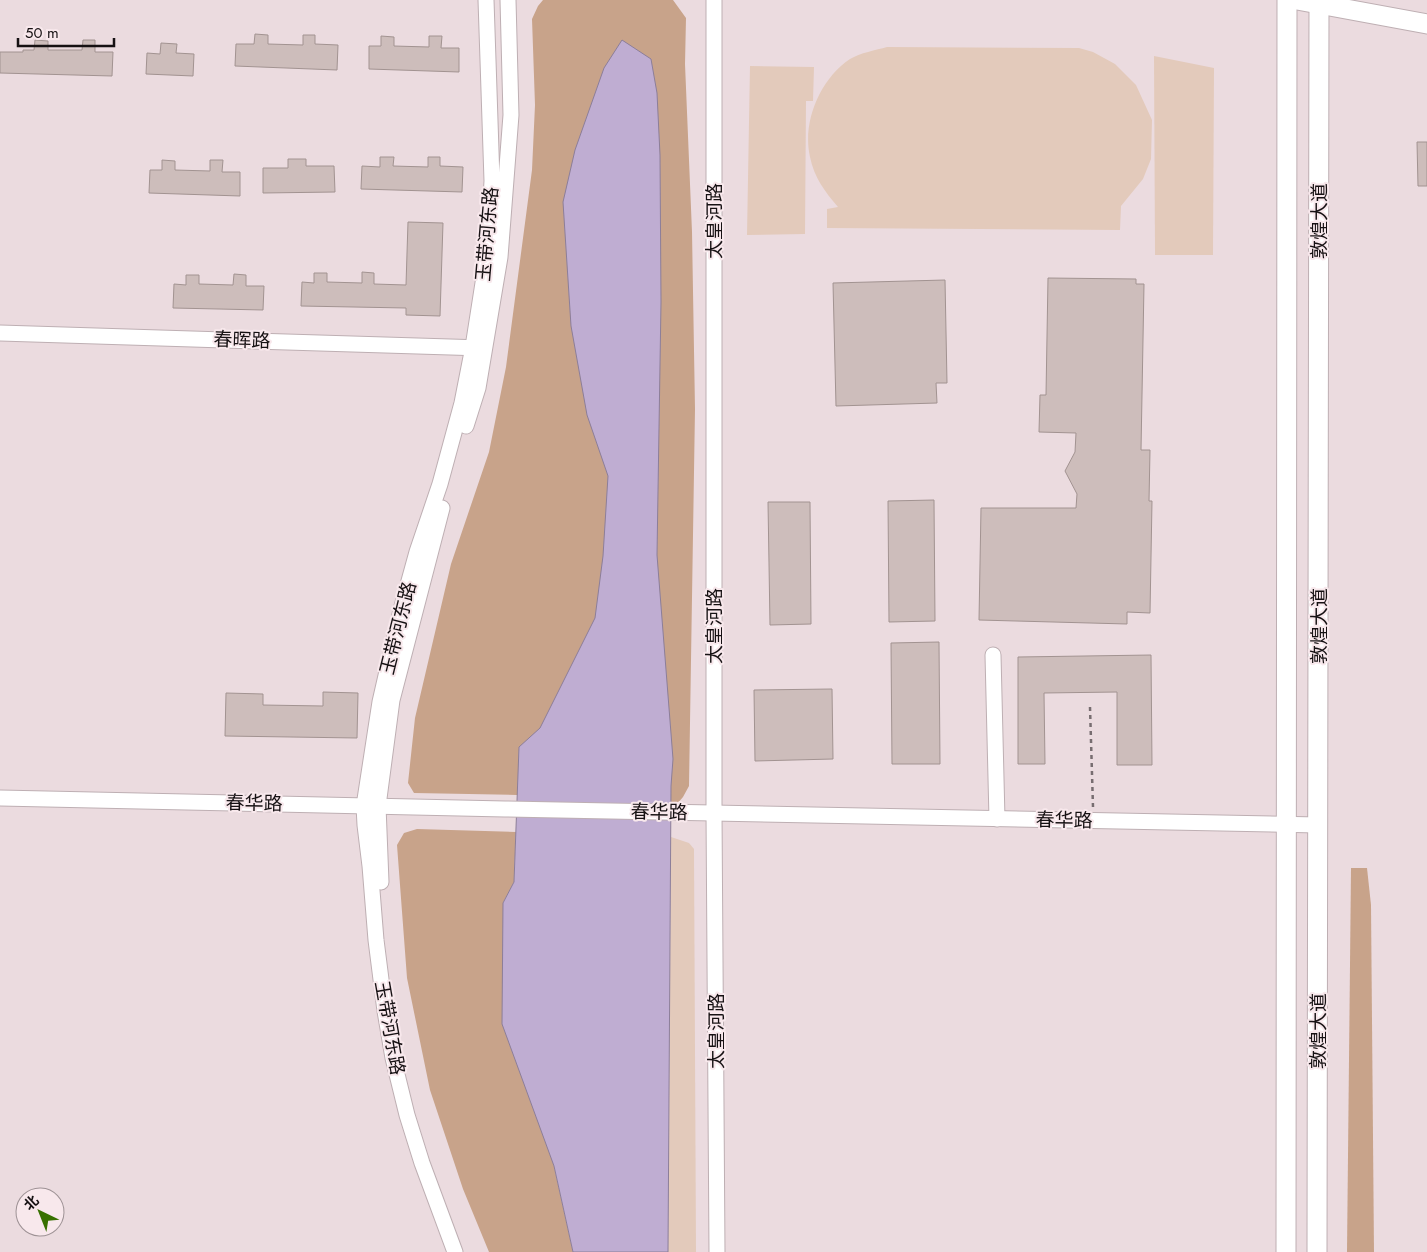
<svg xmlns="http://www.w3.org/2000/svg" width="1427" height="1252" font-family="Jost,'Noto Sans SC',sans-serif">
  <rect width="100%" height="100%" fill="#ebdbdf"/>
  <g fill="#e3cabb">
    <path d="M 887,47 L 1079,48 L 1093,52 L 1115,64 L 1136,85 L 1152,120 L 1151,159 L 1143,179 L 1121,206 L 1120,230 L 827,228 L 827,209 L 838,207 C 825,192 814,177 810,157 C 802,122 820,79 850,59 C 860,53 876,50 887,47 Z"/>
    <path d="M 1154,56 L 1214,68 L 1213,255 L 1155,255 Z"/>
    <path d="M 750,66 L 814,67 L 813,101 L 806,101 L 805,234 L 747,235 Z"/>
    <path d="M 671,837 L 689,843 L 694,849 L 696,1252 L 668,1252 Z"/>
  </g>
  <g fill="#c8a38a">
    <path d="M 543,0 L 673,0 L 686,18 L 685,64 L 692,232 L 695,409 L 689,786 L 683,797 L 677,804 L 517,795 L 414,793 L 408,783 L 415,718 L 451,564 L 489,452 L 506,367 L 532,170 L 535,105 L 532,19 L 538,6 Z"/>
    <path d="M 417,829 L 516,832 L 514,882 L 503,903 L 554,1166 L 573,1252 L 489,1252 L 463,1189 L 430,1090 L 407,978 L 397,845 L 404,833 Z"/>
    <path d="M 1351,868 L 1367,868 L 1371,905 L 1374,1252 L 1347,1252 Z"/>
  </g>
  <path fill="#bfadd2" stroke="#8c7e99" d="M 622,40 L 651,59 L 657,93 L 660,155 L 661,302 L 657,555 L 673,759 L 671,786 L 668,1252 L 573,1252 L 554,1166 L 502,1024 L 503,903 L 514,882 L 519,747 L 540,728 L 595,618 L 603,556 L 608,476 L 587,415 L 571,326 L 563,202 L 575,150 L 604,68 Z"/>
  <g fill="#cdbdbb" stroke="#a29391">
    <path d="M 255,34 L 268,35 L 268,44 L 303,45 L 303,35 L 315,35 L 315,44 L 338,45 L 337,70 L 235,66 L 236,44 L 254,44 Z"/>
    <path d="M 381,36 L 394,37 L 394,46 L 429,47 L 429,36 L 442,36 L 441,48 L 459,48 L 459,72 L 369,69 L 369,46 L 381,46 Z"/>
    <path d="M 35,40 L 48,41 L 48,50 L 82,50 L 83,40 L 95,40 L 95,52 L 113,52 L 112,76 L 0,73 L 0,52 L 23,52 L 23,50 L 34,50 Z"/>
    <path d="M 161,43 L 177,44 L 176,53 L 194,54 L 193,76 L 146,74 L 147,53 L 160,54 Z"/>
    <path d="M 1417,142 L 1427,142 L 1427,186 L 1418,186 Z"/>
    <path d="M 380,157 L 394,157 L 393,166 L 428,167 L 428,157 L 440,157 L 440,166 L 463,167 L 462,192 L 361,189 L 362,166 L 380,167 Z"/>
    <path d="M 288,159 L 306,159 L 306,166 L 334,166 L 335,192 L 263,193 L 263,168 L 288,168 Z"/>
    <path d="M 162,160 L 175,161 L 175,170 L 210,171 L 210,160 L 223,160 L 222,172 L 240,172 L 240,196 L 149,193 L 150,170 L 162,170 Z"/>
    <path d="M 408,222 L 443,223 L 440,316 L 406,315 L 406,308 L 301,306 L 302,282 L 314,283 L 314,273 L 327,273 L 327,282 L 362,283 L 362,272 L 374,273 L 374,284 L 406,285 Z"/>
    <path d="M 234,274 L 246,275 L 246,286 L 264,286 L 263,310 L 173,308 L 174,284 L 186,285 L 186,275 L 199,275 L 199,284 L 233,285 Z"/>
    <path d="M 1048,278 L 1136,279 L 1136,284 L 1144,284 L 1141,450 L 1150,450 L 1149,501 L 1152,501 L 1150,613 L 1127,612 L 1127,624 L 979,620 L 981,508 L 1076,508 L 1077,494 L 1065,471 L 1075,452 L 1076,433 L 1039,432 L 1040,395 L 1046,395 Z"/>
    <path d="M 945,280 L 947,383 L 936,383 L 937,403 L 836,406 L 833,283 Z"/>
    <path d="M 934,500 L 935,621 L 889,622 L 888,501 Z"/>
    <path d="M 768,502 L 810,502 L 811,624 L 770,625 Z"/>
    <path d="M 939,642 L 940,764 L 892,764 L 891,643 Z"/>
    <path d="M 1151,655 L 1152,765 L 1117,765 L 1117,692 L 1044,693 L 1045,764 L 1018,764 L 1018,657 Z"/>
    <path d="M 832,689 L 833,759 L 755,761 L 754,690 Z"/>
    <path d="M 323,692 L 358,693 L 357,738 L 225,736 L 226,693 L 263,694 L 263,705 L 323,706 Z"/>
  </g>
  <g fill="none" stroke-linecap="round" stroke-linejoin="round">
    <g stroke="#beafb3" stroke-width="17">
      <g id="minor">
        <path d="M 714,0 L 714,813 L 717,1252"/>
        <path d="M 0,333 L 483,348"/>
        <path d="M 466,426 L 478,388 L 500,257 L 511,115 L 508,0"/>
        <path d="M 993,655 L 997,819"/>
        <path d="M 0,798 L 505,809 L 1318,825"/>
        <path d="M 381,882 L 378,806 L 392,700 L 442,508"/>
        <path d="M 455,1252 L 422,1163 L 407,1115 L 393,1058 L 385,1011 L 376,940 L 370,866 L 365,825 L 364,806 L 380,702 L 401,610 L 417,552 L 440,484 L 462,403 L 473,347 L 488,251 L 492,181 L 486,0"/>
      </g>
    </g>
    <g stroke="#beafb3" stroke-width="21">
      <g id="major">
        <path d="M 1297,0 L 1427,24"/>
        <path d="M 1286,1252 L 1287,0"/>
        <path d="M 1317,1252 L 1319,0"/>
      </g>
    </g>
    <path stroke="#776d70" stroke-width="2.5" stroke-dasharray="4 4" stroke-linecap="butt" d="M 1090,707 L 1093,807"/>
    <use href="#minor" stroke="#fff" stroke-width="15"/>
    <use href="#major" stroke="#fff" stroke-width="19"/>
  </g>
  <g text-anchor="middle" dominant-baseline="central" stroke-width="4" stroke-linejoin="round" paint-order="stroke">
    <g font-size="19" fill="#161113" stroke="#f8e8ec">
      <text transform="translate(714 221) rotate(-90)">太皇河路</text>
      <text transform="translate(1319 221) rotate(-90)">敦煌大道</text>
      <text transform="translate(487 234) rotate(-85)">玉带河东路</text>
      <text transform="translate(242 340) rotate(2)">春晖路</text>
      <text transform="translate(714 626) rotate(-90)">太皇河路</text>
      <text transform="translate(1319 626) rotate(-90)">敦煌大道</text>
      <text transform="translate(398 628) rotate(-76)">玉带河东路</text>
      <text transform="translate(254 803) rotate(1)">春华路</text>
      <text transform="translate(659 812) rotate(1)">春华路</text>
      <text transform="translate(1064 820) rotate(1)">春华路</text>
      <text transform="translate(390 1028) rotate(80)">玉带河东路</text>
      <text transform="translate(716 1031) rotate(-90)">太皇河路</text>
      <text transform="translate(1318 1031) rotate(-90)">敦煌大道</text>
    </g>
  </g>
  <g transform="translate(40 1212) rotate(317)"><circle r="24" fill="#f8e8ec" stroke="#9e9295"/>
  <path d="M0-4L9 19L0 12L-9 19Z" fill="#377000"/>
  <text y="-8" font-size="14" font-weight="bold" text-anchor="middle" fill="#161113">北</text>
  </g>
  <path d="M18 38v8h96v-8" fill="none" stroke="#161113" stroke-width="2.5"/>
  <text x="25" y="38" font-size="15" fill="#161113" stroke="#f8e8ec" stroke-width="4" paint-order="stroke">50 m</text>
</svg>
